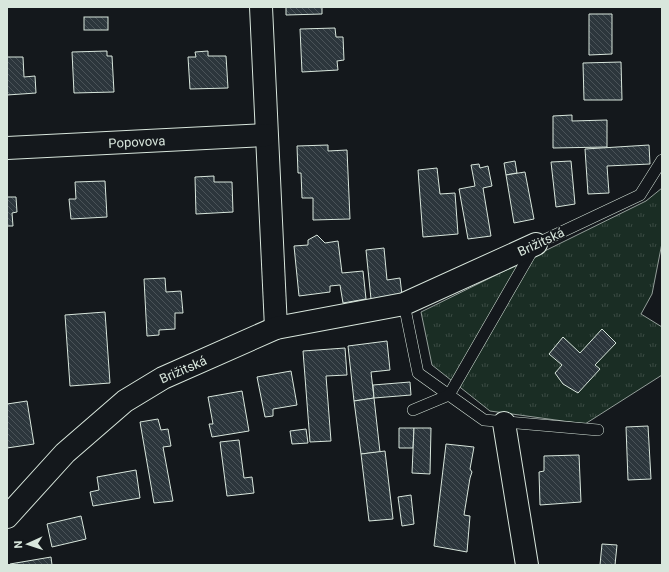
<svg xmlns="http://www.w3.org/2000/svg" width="669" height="572" font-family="Roboto,sans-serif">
  <defs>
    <pattern id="grass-tufts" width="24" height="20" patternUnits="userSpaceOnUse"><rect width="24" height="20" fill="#1a2d24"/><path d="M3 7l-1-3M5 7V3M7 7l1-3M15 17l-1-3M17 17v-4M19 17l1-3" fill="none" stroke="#3b4b43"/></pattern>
    <pattern id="building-back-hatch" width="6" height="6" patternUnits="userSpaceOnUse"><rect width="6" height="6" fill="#2c363c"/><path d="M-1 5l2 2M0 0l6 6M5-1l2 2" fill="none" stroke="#4a5358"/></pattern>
  </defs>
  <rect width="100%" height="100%" fill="#14181c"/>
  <path fill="url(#grass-tufts)" stroke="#939e99" d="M 662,188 L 662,243 L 652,294 L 641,314 L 662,327 L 662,375 L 585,424 L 490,411 L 432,365 L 421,312 L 646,201 Z"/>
  <g fill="url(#building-back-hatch)" stroke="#d8e6dc">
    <path d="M 286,7 L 322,7 L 322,14 L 286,15 Z"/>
    <path d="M 589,14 L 612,14 L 612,54 L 589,55 Z"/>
    <rect x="84" y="17" width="24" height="13"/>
    <path d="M 335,28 L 336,37 L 343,37 L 344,60 L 337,61 L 338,70 L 302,72 L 300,29 Z"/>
    <path d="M 107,51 L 107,56 L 112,56 L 114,92 L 74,93 L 72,52 Z"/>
    <path d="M 208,51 L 208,56 L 226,56 L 228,88 L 190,89 L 188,57 L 196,57 L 195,52 Z"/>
    <path d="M 7,57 L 23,57 L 24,77 L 35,76 L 36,93 L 7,95 Z"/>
    <path d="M 621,62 L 622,100 L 584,100 L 583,63 Z"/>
    <path d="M 572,115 L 572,121 L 607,120 L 607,147 L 553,148 L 553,116 Z"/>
    <path d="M 328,145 L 328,151 L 347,150 L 350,219 L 313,220 L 313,198 L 302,198 L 301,173 L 298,173 L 297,146 Z"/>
    <path d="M 649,145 L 650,164 L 607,166 L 609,193 L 588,194 L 585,149 Z"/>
    <path d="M 515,161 L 517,173 L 506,175 L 504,163 Z"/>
    <path d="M 571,161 L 575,204 L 556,207 L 551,162 Z"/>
    <path d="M 479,164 L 480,168 L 488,166 L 492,186 L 483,188 L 491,236 L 468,239 L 459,189 L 475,186 L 471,165 Z"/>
    <path d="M 437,168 L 440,194 L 455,193 L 458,234 L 423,237 L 418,170 Z"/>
    <path d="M 525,172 L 534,219 L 514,223 L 506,175 Z"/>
    <path d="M 214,176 L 214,182 L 232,182 L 233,212 L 196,214 L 195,177 Z"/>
    <path d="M 105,181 L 107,217 L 71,219 L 69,199 L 76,199 L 75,182 Z"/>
    <path d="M 7,197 L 16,197 L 17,212 L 12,213 L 13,226 L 7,226 Z"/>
    <path d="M 317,235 L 325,243 L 338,241 L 342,273 L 363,271 L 366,299 L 343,303 L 340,285 L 330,286 L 330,292 L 299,296 L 294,246 L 308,245 L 308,240 Z"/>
    <path d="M 384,248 L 387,280 L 400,278 L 402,295 L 371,299 L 366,250 Z"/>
    <path d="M 165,278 L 166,292 L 181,291 L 183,313 L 175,313 L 175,329 L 159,330 L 159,335 L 147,336 L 144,279 Z"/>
    <path d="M 105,312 L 110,383 L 70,386 L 65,315 Z"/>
    <path d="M 602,329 L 616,343 L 595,365 L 600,369 L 578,393 L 563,384 L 555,373 L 562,365 L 549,354 L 563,337 L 580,353 Z"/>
    <path d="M 387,341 L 390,370 L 371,372 L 374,398 L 354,401 L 348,346 Z"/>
    <path d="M 345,348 L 347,375 L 326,376 L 331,441 L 310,442 L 303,351 Z"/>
    <path d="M 291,371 L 297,405 L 273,409 L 273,416 L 265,417 L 257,377 Z"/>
    <path d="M 410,382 L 411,395 L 374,398 L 373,385 Z"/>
    <path d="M 242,391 L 249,431 L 212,437 L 209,424 L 213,424 L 208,397 Z"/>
    <path d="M 374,398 L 380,452 L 361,454 L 354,401 Z"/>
    <path d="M 27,401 L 34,444 L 7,448 L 7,404 Z"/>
    <path d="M 158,419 L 161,430 L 168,429 L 171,446 L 163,447 L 173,501 L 154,503 L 140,422 Z"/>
    <path d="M 648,426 L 651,479 L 628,480 L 626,427 Z"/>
    <path d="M 399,428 L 414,428 L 413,448 L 399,448 Z"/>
    <path d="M 414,428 L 431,428 L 430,474 L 412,473 Z"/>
    <path d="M 306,429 L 308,443 L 292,444 L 290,431 Z"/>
    <path d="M 239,440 L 244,478 L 252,477 L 254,493 L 227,496 L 220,442 Z"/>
    <path d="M 446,444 L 474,447 L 470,469 L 472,472 L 470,478 L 464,515 L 470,516 L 467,552 L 434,546 Z"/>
    <path d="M 385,451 L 393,519 L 369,521 L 361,454 Z"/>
    <path d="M 579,455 L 581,502 L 540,505 L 539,472 L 544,471 L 544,456 Z"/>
    <path d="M 136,470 L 140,498 L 93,506 L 90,492 L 99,490 L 97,477 Z"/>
    <path d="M 411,495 L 414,524 L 402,526 L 398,497 Z"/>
    <path d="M 81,516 L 86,539 L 52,547 L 47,524 Z"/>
    <path d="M 602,544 L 617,545 L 615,565 L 600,565 Z"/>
    <path d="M 51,557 L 52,565 L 10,565 L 10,564 Z"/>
  </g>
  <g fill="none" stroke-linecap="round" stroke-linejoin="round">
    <g stroke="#d8e6dc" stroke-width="12">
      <g id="service">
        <path d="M 404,304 L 418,373 L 484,420 L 598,430"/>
        <path d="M 413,410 L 449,395 L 536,244 L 640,195 L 662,160"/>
      </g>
    </g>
    <g stroke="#d8e6dc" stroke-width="24">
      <g id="minor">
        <path d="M 261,7 L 276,328"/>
        <path id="s1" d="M 7,148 L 266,135"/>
        <path d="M 504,423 L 527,565"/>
        <path id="s2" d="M 7,517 L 65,453 L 125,401 L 163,378 L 276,328 L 404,304 L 536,244"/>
      </g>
    </g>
    <use href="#service" stroke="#14181c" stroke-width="11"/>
    <use href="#minor" stroke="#14181c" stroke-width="22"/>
  </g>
  <g text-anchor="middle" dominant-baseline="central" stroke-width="3" stroke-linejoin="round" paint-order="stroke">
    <g font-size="13" fill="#d8e6dc" stroke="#14181c">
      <text stroke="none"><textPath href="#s1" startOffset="130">Popovova</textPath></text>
      <text transform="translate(541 242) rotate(-25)">Brižitská</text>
      <text stroke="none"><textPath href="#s2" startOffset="232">Brižitská</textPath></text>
    </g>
  </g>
  <rect width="669" height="572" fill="none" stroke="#d8e6dc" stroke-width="16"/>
  <g transform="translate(28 544) rotate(267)" stroke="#14181c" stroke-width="3" paint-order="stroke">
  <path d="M0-3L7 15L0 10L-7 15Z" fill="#d8e6dc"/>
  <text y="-6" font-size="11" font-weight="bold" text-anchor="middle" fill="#d8e6dc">N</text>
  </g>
</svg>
